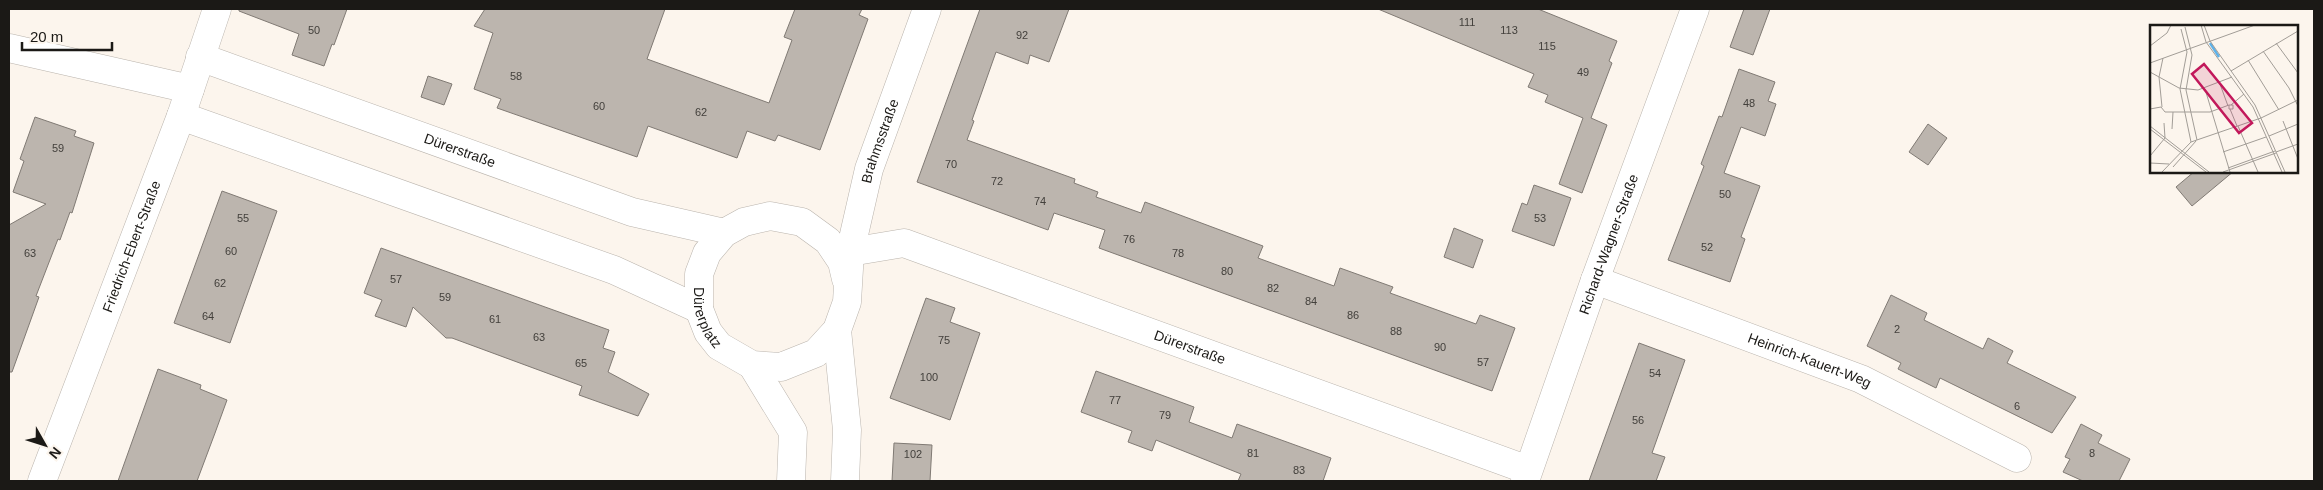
<svg xmlns="http://www.w3.org/2000/svg" width="2323" height="490" font-family="Helvetica,sans-serif">
  <rect width="100%" height="100%" fill="#fcf5ed"/>
  <g fill="#bcb5ae" stroke="#807a74">
    <path d="M 239,9 L 347,9 L 334,45 L 332,44 L 324,66 L 292,55 L 299,34 L 239,11 Z"/>
    <path d="M 485,9 L 665,9 L 647,59 L 769,103 L 792,40 L 784,37 L 795,9 L 862,9 L 859,15 L 868,19 L 820,150 L 778,135 L 775,141 L 747,131 L 737,158 L 648,126 L 637,157 L 497,108 L 501,99 L 474,89 L 493,33 L 474,26 Z"/>
    <path d="M 980,9 L 1069,9 L 1049,62 L 1030,55 L 1028,64 L 996,52 L 972,120 L 974,121 L 967,140 L 1075,179 L 1074,183 L 1098,192 L 1096,197 L 1141,213 L 1145,202 L 1263,246 L 1258,258 L 1334,286 L 1340,268 L 1393,287 L 1390,293 L 1476,324 L 1480,315 L 1515,328 L 1492,391 L 1099,248 L 1105,230 L 1054,213 L 1048,230 L 917,182 Z"/>
    <path d="M 1378,9 L 1538,9 L 1617,41 L 1609,61 L 1612,63 L 1591,118 L 1607,125 L 1582,193 L 1559,184 L 1583,118 L 1545,102 L 1548,95 L 1528,87 L 1534,74 Z"/>
    <path d="M 1744,9 L 1770,9 L 1753,55 L 1730,47 Z"/>
    <path d="M 1739,69 L 1775,82 L 1768,101 L 1776,104 L 1765,136 L 1741,127 L 1724,173 L 1760,186 L 1741,237 L 1745,239 L 1730,282 L 1668,260 L 1704,166 L 1701,164 L 1719,116 L 1722,117 Z"/>
    <path d="M 428,76 L 452,84 L 444,105 L 421,97 Z"/>
    <path d="M 35,117 L 76,131 L 74,136 L 94,143 L 72,213 L 70,212 L 60,240 L 58,239 L 36,296 L 39,297 L 12,372 L 9,372 L 9,225 L 46,204 L 13,192 L 24,161 L 20,159 Z"/>
    <path d="M 1928,124 L 1947,138 L 1928,165 L 1909,152 Z"/>
    <path d="M 2195,171 L 2234,171 L 2192,206 L 2176,187 Z"/>
    <path d="M 1534,185 L 1571,198 L 1554,246 L 1512,231 L 1522,203 L 1527,205 Z"/>
    <path d="M 222,191 L 277,211 L 230,343 L 174,323 Z"/>
    <path d="M 1454,228 L 1483,240 L 1473,268 L 1444,257 Z"/>
    <path d="M 381,248 L 609,330 L 603,348 L 615,352 L 608,372 L 649,394 L 638,416 L 579,395 L 582,386 L 452,338 L 446,338 L 413,307 L 406,327 L 375,316 L 382,300 L 364,293 Z"/>
    <path d="M 1891,295 L 1927,313 L 1924,320 L 1983,349 L 1988,338 L 2013,351 L 2007,363 L 2076,397 L 2052,433 L 1940,378 L 1936,388 L 1898,369 L 1901,363 L 1867,346 Z"/>
    <path d="M 926,298 L 955,308 L 950,322 L 980,333 L 950,420 L 890,398 Z"/>
    <path d="M 1639,343 L 1685,360 L 1652,453 L 1665,457 L 1656,481 L 1589,481 Z"/>
    <path d="M 158,369 L 201,385 L 200,389 L 227,400 L 215,433 L 197,481 L 118,481 Z"/>
    <path d="M 1096,371 L 1194,407 L 1189,422 L 1232,438 L 1237,424 L 1331,458 L 1323,481 L 1238,481 L 1241,474 L 1156,440 L 1152,451 L 1128,442 L 1132,431 L 1081,412 Z"/>
    <path d="M 2081,424 L 2102,435 L 2098,443 L 2130,459 L 2119,481 L 2083,481 L 2063,472 L 2070,459 L 2065,457 Z"/>
    <path d="M 894,443 L 932,445 L 930,481 L 892,481 Z"/>
  </g>
  <g fill="none" stroke-linecap="round" stroke-linejoin="round">
    <g stroke="#bab4ad" stroke-width="29">
      <g id="street">
        <path d="M 9,48 L 190,89"/>
        <path id="s1" d="M 200,57 L 632,212 L 724,233"/>
        <path d="M 181,116 L 614,270 L 699,309"/>
        <path id="s2" d="M 850,252 L 904,243 L 1528,470"/>
        <path id="s3" d="M 846,279 L 842,262 L 828,241 L 802,222 L 770,216 L 744,222 L 724,233 L 707,253 L 699,274 L 699,309 L 708,332 L 719,346 L 752,365 L 781,367 L 816,353 L 837,330 L 847,302 L 850,252 L 869,169 L 927,9"/>
        <path id="s4" d="M 1595,280 L 1861,379 L 2017,458"/>
        <path d="M 837,330 L 847,430 L 845,481"/>
        <path d="M 752,365 L 793,432 L 791,481"/>
        <path id="s5" d="M 1525,481 L 1595,280 L 1695,9"/>
      </g>
    </g>
    <g stroke="#bab4ad" stroke-width="29">
      <g id="secondary">
        <path id="s6" d="M 42,481 L 181,116 L 217,9"/>
      </g>
    </g>
    <use href="#street" stroke="#fff" stroke-width="28"/>
    <use href="#secondary" stroke="#fff" stroke-width="28"/>
  </g>
  <g text-anchor="middle" dominant-baseline="central" stroke-width="4" stroke-linejoin="round" paint-order="stroke">
    <g font-size="11" fill="#43403c">
      <text x="1467" y="22">111</text>
      <text x="314" y="30">50</text>
      <text x="1509" y="30">113</text>
      <text x="1022" y="35">92</text>
      <text x="1547" y="46">115</text>
      <text x="1583" y="72">49</text>
      <text x="516" y="76">58</text>
      <text x="1749" y="103">48</text>
      <text x="599" y="106">60</text>
      <text x="701" y="112">62</text>
      <text x="58" y="148">59</text>
      <text x="951" y="164">70</text>
      <text x="997" y="181">72</text>
      <text x="1725" y="194">50</text>
      <text x="1040" y="201">74</text>
      <text x="243" y="218">55</text>
      <text x="1540" y="218">53</text>
      <text x="1129" y="239">76</text>
      <text x="1707" y="247">52</text>
      <text x="231" y="251">60</text>
      <text x="30" y="253">63</text>
      <text x="1178" y="253">78</text>
      <text x="1227" y="271">80</text>
      <text x="396" y="279">57</text>
      <text x="220" y="283">62</text>
      <text x="1273" y="288">82</text>
      <text x="445" y="297">59</text>
      <text x="1311" y="301">84</text>
      <text x="1353" y="315">86</text>
      <text x="208" y="316">64</text>
      <text x="495" y="319">61</text>
      <text x="1897" y="329">2</text>
      <text x="1396" y="331">88</text>
      <text x="539" y="337">63</text>
      <text x="944" y="340">75</text>
      <text x="1440" y="347">90</text>
      <text x="1483" y="362">57</text>
      <text x="581" y="363">65</text>
      <text x="1655" y="373">54</text>
      <text x="929" y="377">100</text>
      <text x="1115" y="400">77</text>
      <text x="2017" y="406">6</text>
      <text x="1165" y="415">79</text>
      <text x="1638" y="420">56</text>
      <text x="1253" y="453">81</text>
      <text x="2092" y="453">8</text>
      <text x="913" y="454">102</text>
      <text x="1299" y="470">83</text>
    </g>
    <g font-size="14" fill="#1b1916" stroke="#fcf5ed">
      <text stroke="none"><textPath href="#s3" startOffset="614">Brahmsstraße</textPath></text>
      <text stroke="none"><textPath href="#s1" startOffset="276">Dürerstraße</textPath></text>
      <text stroke="none"><textPath href="#s5" startOffset="251">Richard-Wagner-Straße</textPath></text>
      <text stroke="none"><textPath href="#s6" startOffset="251">Friedrich-Ebert-Straße</textPath></text>
      <text stroke="none"><textPath href="#s3" startOffset="251">Dürerplatz</textPath></text>
      <text stroke="none"><textPath href="#s2" startOffset="359">Dürerstraße</textPath></text>
      <text stroke="none"><textPath href="#s4" startOffset="229">Heinrich-Kauert-Weg</textPath></text>
    </g>
  </g>
  <g transform="translate(2150 25)">
    <rect width="148" height="148" fill="#fcf5ed"/>
    <path fill="none" stroke="#5eb1e8" stroke-width="2.5" d="M 60,18 L 69,32"/>
    <path fill="none" stroke="#a29d97" stroke-width="1" d="M 51,0 L 56,17 L 103,82 L 132,147M 54,0 L 60,16 L 105,80 L 135,147M 35,2 L 42,30 L 36,65 L 47,115M 31,4 L 37,27 L 30,64 L 41,117M 126,18 L 148,48M 0,21 L 17,8 L 21,0M 113,26 L 139,63 L 148,81M 98,35 L 129,85M 0,38 L 105,0M 81,46 L 148,6M 0,47 L 29,63 L 48,65 L 82,52M 70,59 L 78,81M 55,64 L 80,147M 79,80 L 83,80 L 83,84 L 79,84 ZM 81,80 L 94,69M 12,82 L 9,52 L 13,33M 0,84 L 11,82 L 15,87 L 60,87 L 79,80M 80,84 L 87,101M 133,96 L 148,134M 0,101 L 59,147M 88,101 L 108,147M 0,104 L 56,147M 22,104 L 23,87M 119,111 L 148,99M 73,127 L 116,112M 126,127 L 148,119M 0,131 L 15,113 L 14,98M 0,138 L 19,139M 23,142 L 46,116M 78,143 L 125,126M 12,147 L 41,117 L 111,93 L 148,75M 73,147 L 126,128"/>
    <path fill="#c2185b" fill-opacity="0.15" stroke="#c2185b" stroke-width="2.5" d="M 54,39 L 102,98 L 89,108 L 42,49 Z"/>
    <rect width="148" height="148" fill="none" stroke="#1b1916" stroke-width="2.5"/>
  </g>
  <rect width="2323" height="490" fill="none" stroke="#1b1916" stroke-width="20"/>
  <g transform="translate(45 445) rotate(129)" stroke="#fcf5ed" stroke-width="4" paint-order="stroke">
  <path d="M0-4L9 19L0 12L-9 19Z" fill="#1b1916"/>
  <text y="-8" font-size="14" font-weight="bold" text-anchor="middle" fill="#1b1916">N</text>
  </g>
  <path d="M22 42v8h90v-8" fill="none" stroke="#1b1916" stroke-width="2.5"/>
  <text x="30" y="42" font-size="15" fill="#1b1916" stroke="#fcf5ed" stroke-width="4" paint-order="stroke">20 m</text>
</svg>
